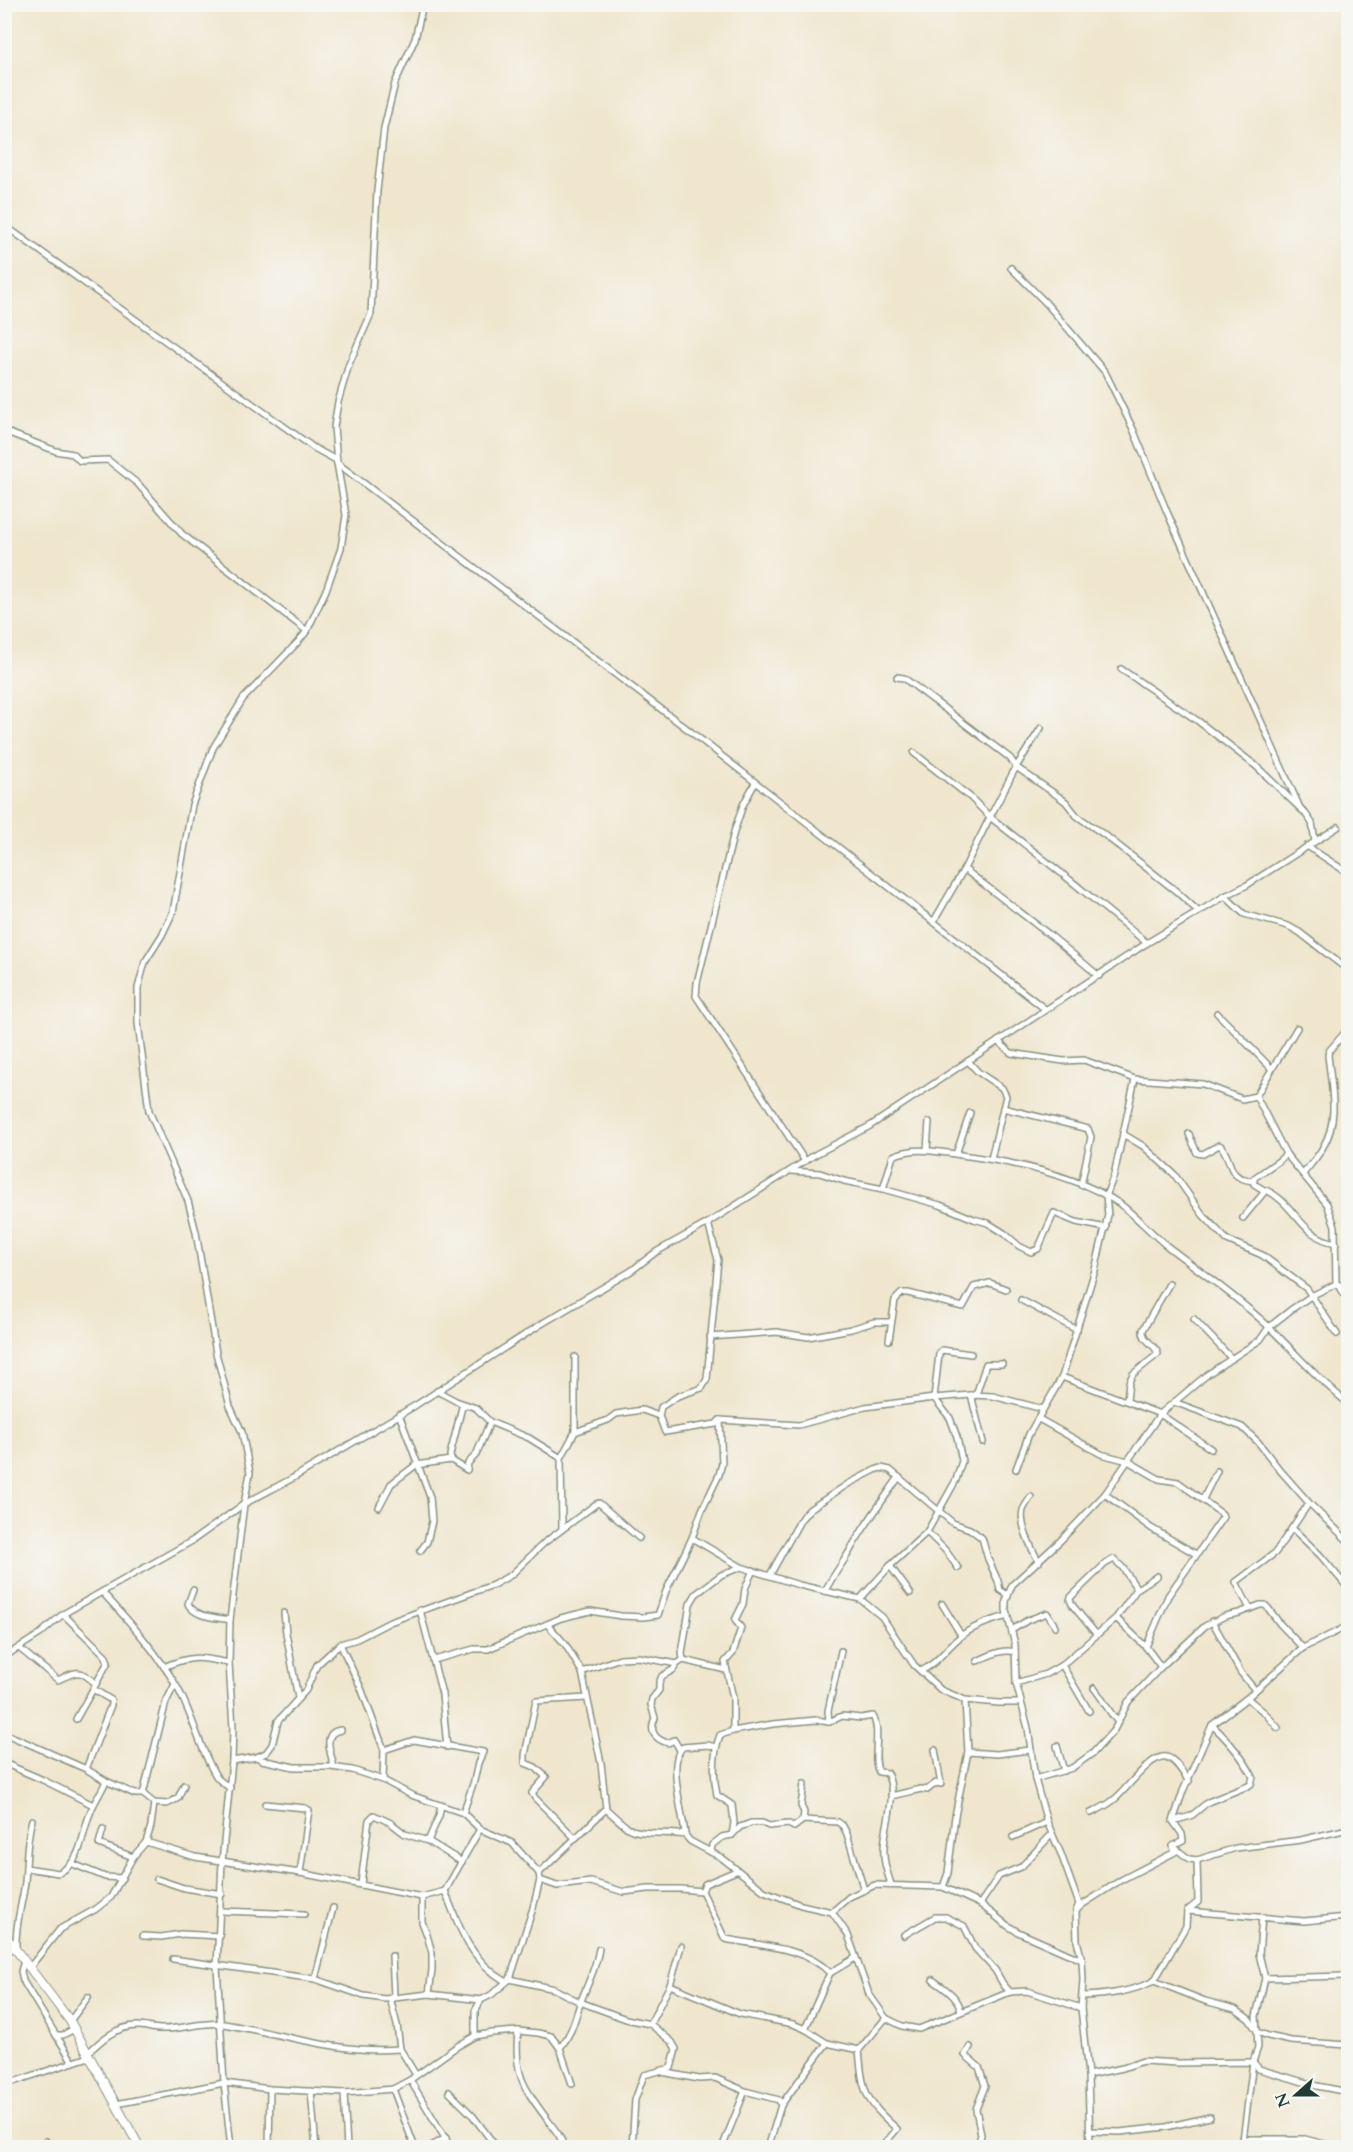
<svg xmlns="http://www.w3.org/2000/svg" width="1353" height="2152" font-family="Cardo,serif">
  <rect width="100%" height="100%" fill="#f6f6f2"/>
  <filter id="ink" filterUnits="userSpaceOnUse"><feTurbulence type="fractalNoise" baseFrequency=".0167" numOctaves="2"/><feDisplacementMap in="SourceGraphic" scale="12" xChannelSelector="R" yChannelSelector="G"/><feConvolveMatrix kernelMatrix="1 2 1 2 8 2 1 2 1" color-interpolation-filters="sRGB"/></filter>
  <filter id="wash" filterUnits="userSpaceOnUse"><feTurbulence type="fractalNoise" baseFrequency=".008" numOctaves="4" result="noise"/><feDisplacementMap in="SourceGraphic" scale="24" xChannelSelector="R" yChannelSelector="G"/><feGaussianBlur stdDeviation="1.35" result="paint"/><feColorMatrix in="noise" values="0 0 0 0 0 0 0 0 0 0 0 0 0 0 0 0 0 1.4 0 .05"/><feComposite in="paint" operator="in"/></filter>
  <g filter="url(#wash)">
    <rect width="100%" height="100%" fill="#efe6cd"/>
  </g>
  <g filter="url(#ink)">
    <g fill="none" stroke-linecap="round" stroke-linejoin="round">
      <g stroke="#879280" stroke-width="8">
        <g id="minor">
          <path d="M 4,225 L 314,448 L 336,460"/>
          <path d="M 1011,268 L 1046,303 L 1105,372 L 1133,429 L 1167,512 L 1300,808"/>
          <path d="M 4,431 L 56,451 L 73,454 L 80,461 L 108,460 L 138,484 L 182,534 L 307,631"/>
          <path d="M 337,463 L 686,728 L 1045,1009"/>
          <path d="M 1121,669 L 1198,721 L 1256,766 L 1305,813 L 1312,823 L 1315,841"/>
          <path d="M 897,677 L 904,678 L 1010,758 L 1016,767 L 1041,728"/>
          <path d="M 914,753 L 970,797 L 990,817 L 1016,767 L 1058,796 L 1066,802 L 1077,816 L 1106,836 L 1176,891 L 1198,911"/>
          <path d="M 755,783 L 743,805 L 734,832 L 697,983 L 696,996 L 805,1161"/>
          <path d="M 1307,846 L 1348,873"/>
          <path d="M 1225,896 L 1244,914 L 1288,926 L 1299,932 L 1348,970"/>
          <path d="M 934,921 L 964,869"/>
          <path d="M 1099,976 L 1051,936 L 964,869 L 990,817 L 1070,880 L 1147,943"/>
          <path d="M 998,1041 L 1011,1053 L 1063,1061 L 1084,1060 L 1135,1079 L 1203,1084 L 1242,1099 L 1256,1096 L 1272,1069 L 1217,1013"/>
          <path d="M 968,1061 L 1147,943 L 1225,896 L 1247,885 L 1338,827"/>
          <path d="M 1272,1069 L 1297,1028"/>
          <path d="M 1003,1108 L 1088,1129 L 1091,1137 L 1081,1185"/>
          <path d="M 1123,1134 L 1143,1146 L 1174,1174 L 1203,1215 L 1227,1240 L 1262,1255 L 1307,1289 L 1337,1334"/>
          <path d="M 1189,1134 L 1197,1153 L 1203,1154 L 1219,1145 L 1221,1146 C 1235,1165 1225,1177 1253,1181"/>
          <path d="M 927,1150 L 929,1122"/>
          <path d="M 956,1154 L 970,1113"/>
          <path d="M 791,1171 L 820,1173 L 844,1181 L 883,1189 L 940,1205 L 974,1219 L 988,1223 L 1004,1233 L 1019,1246 L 1031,1252 L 1038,1249 L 1054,1213 L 1076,1222 L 1106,1228"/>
          <path d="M 1303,1174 C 1310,1165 1318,1157 1323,1147 C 1340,1119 1331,1086 1328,1055 L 1329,1051 L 1348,1029"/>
          <path d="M 883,1189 L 893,1156 C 918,1145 944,1153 969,1156 C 1017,1163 1080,1177 1120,1204 C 1137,1217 1151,1233 1167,1246 C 1201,1272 1236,1296 1267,1325 C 1294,1351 1318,1380 1348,1403"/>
          <path d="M 1264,1190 L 1254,1184 L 1254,1178 L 1280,1160 L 1286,1154"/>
          <path d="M 1243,1218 L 1266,1190 C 1296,1204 1300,1237 1336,1243"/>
          <path d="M 708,1223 L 718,1260 L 707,1379 L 702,1388 L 678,1396 L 661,1407 L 659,1416 L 665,1432 L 716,1424 L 720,1420 L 799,1425 L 865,1407 L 934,1398 L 971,1395 L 993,1396 L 1043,1409"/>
          <path d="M 1336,1284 L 1339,1285 L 1348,1301"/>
          <path d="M 1339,1285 L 1348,1285"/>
          <path d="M 1021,1300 L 1077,1330"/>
          <path d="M 1194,1319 L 1232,1359"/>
          <path d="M 710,1337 L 777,1332 L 808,1337 L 851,1329 L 874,1322 L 890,1322"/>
          <path d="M 889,1340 L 895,1300 L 902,1293 L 908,1293 L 963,1307 L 974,1287 L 990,1283 L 1006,1289"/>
          <path d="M 1062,1377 L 1160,1414 L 1211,1449"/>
          <path d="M 437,1391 L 456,1401 L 476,1408 L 490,1422 L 529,1438 L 561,1458"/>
          <path d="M 971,1395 L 983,1442"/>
          <path d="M 976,1395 L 986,1364 L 1002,1364"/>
          <path d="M 1127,1400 L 1129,1382 L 1133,1374 L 1158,1354 C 1156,1344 1142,1341 1143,1330 L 1169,1284"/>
          <path d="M 1174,1402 L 1242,1427 L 1258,1442 L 1279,1469 L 1309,1503 L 1348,1541"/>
          <path d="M 399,1414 L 430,1497 L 432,1521 L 427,1542 L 420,1551"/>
          <path d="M 1039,1419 L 1101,1454 L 1128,1461 L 1159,1479 L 1178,1482 L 1222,1514 L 1223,1517 L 1168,1596 L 1146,1647"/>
          <path d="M 575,1432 L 608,1420 L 616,1414 L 642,1410 L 659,1416"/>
          <path d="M 451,1460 L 450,1455 L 462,1407 L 467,1405"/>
          <path d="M 1016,1469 L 1029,1434 L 1062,1377 L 1095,1270 L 1108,1215 L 1106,1196 L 1114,1175 L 1135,1079"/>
          <path d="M 1105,1494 L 1151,1528 L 1196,1554"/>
          <path d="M 1031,1497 C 1029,1500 1025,1505 1023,1510 C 1019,1524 1032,1550 1039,1562"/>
          <path d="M 1203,1499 L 1217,1471"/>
          <path d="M 379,1507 L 391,1484 L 416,1465 L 451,1460 L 467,1470 L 468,1463 L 476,1455 L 490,1422"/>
          <path d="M 1292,1528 L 1320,1555 L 1348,1588"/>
          <path d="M 562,1529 L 561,1458 L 575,1432 L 575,1357"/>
          <path d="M 927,1532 L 946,1551 L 958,1568"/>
          <path d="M 692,1538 L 741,1567 L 799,1585 L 860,1599 L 882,1617 L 914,1665 L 941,1690 L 965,1700 L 999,1703 L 1020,1703"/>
          <path d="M 890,1566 L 910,1593"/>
          <path d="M 770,1575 L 801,1519 L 810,1509 L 848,1484 L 875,1470 L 881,1468 L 890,1470 L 953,1523 L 970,1529 L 982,1538 L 988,1559 L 998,1581 L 1000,1590 L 1008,1595"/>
          <path d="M 1137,1589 L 1157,1576"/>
          <path d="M 193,1590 L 188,1604 C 196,1618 216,1617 230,1620"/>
          <path d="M 825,1591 C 833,1575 844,1562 852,1547 C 866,1523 883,1500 899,1477"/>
          <path d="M 102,1592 C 129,1621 157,1652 177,1687 C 193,1715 199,1748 216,1776 C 219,1781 225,1784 230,1788"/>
          <path d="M 860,1599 L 890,1566 L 927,1532 L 956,1480 L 962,1461 L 957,1437 L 950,1418 L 934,1398 L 939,1354 L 942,1350 L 971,1354"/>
          <path d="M 942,1604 L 961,1635"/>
          <path d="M 1250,1609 L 1236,1582 L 1275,1553 L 1309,1503"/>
          <path d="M 420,1610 L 442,1694 L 447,1747"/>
          <path d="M 284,1613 L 286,1633 L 298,1698"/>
          <path d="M 63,1614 L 105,1655 L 108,1662 L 93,1689 L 111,1700 L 111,1705 L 86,1769"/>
          <path d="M 1212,1621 L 1241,1673 L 1255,1690"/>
          <path d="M 548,1625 L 565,1644 L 582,1672 L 601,1763 L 606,1809 C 613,1815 620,1822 628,1828 C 638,1835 670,1832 685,1835 L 690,1841 L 722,1858 L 764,1891 L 801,1905 L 832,1912 L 848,1935 L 869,1994 L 886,2018 L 902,2026 L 919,2029 L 1010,1992 L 1027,1991 L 1081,2008"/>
          <path d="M 1012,1630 L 1028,1620 L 1047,1613 L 1055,1626"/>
          <path d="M 1097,1635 L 1073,1606 L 1070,1600 L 1071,1597 L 1105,1564 L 1114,1559 L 1123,1568 L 1137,1589 L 1116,1618"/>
          <path d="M 340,1644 L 361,1688 L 384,1750 L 383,1780"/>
          <path d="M 19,1648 L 58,1680 C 77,1671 79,1668 96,1684"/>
          <path d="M 4,1657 L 40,1634 L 63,1614 L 192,1541 L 244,1504 L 293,1478 L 416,1405 L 543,1323 L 631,1271 L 656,1252 L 708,1223 L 816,1154 L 870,1126 L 968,1061 L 978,1072 L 1002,1088 L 1006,1096 L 991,1159"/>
          <path d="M 434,1660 L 474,1649 L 488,1649 L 561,1618 L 590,1611 L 621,1616 L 643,1617 L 658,1615 L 666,1591 L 692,1538 L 702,1510 L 719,1475 L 722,1463 L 720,1420"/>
          <path d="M 683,1660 L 682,1653 L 690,1604 L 696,1594 L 721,1575 L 741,1567"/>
          <path d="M 977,1661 C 989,1656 1002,1648 1015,1652"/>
          <path d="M 677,1664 L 673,1670 L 662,1676 L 659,1683 L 659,1690 L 652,1699 L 651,1705 L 655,1718 C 649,1731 654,1739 668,1743 L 674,1740 L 680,1750"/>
          <path d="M 1062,1665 L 1089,1711"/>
          <path d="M 164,1667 C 191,1655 201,1657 229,1663"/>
          <path d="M 1161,1667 L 1205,1626 L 1225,1616 L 1239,1613 L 1260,1605 L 1265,1605 L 1268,1608 L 1280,1624 L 1303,1648"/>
          <path d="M 921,1671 C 938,1663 946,1648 960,1637 C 973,1626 992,1620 1008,1616"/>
          <path d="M 582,1672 L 620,1658 L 639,1657 L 677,1664 L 683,1660 L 726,1670"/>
          <path d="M 1016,1683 L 1046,1674 L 1062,1665 L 1116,1618 L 1146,1647 L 1161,1667 L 1128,1702 L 1114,1730 L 1093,1753 L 1072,1768 L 1035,1779"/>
          <path d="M 1094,1688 C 1103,1699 1108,1711 1118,1722"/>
          <path d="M 1247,1698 L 1265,1713 L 1278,1728"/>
          <path d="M 76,1719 L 93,1689"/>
          <path d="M 829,1722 L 828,1711 L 841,1651"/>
          <path d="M 733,1731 L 733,1698 L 725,1662 L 733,1653 L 741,1628 L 735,1620 L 743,1604 L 745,1589 L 753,1570"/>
          <path d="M 4,1733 L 86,1769 L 106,1781 L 135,1794 L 143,1794 L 154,1803 L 167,1804 L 173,1801 L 178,1798 L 184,1785"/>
          <path d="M 1057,1746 L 1064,1771"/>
          <path d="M 384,1750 L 414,1740 L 483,1752 L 478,1763 L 474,1781 L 463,1813"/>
          <path d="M 968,1752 L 997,1754 L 1030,1750"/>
          <path d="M 257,1757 L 262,1760 L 294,1767 L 331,1767 L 352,1770 L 383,1780 L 411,1795 L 463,1813 L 480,1829 L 512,1843 L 539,1873"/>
          <path d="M 232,1761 L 257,1757 L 266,1753 L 272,1745 L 278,1721 L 306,1690 L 317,1665 L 340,1644 L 357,1639 L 390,1622 L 493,1585 L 511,1575 L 544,1543 L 596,1504 L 599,1503 L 639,1538"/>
          <path d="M 4,1763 L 43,1780 L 93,1805"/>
          <path d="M 334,1767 C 331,1754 321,1732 341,1730"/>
          <path d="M 143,1794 L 166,1702 L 175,1684"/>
          <path d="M 891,1796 L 921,1789 L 927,1790 L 936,1783 L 941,1784 L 935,1750"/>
          <path d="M 265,1804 L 305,1808 L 309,1810 L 300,1873"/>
          <path d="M 1091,1813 C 1100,1809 1108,1805 1116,1798 C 1127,1789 1151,1754 1166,1757 C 1176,1759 1183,1774 1189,1781"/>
          <path d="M 803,1820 L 804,1812 L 801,1806 L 804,1784"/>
          <path d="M 1173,1821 L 1191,1816 L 1208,1802 L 1248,1786 L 1251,1784 L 1253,1777 C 1243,1757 1229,1741 1212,1725"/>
          <path d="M 103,1829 L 99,1844 L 133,1857"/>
          <path d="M 685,1835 C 684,1815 666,1761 683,1747 L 708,1745 L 715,1747"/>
          <path d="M 732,1835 L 734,1823 L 732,1805 L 717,1795 C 713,1776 713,1753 720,1735 L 733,1731 L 773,1724 L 816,1720 L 829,1722 L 842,1716 L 861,1718 L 873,1716 C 882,1733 871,1758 879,1772 L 887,1773 C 898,1796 885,1823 884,1848 C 883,1861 887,1872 891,1884"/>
          <path d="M 574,1837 L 535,1798 L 532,1793 L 546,1777 L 535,1767 L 525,1763 L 525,1755 L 536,1701 L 587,1698"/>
          <path d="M 1013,1837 L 1047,1822"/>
          <path d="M 428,1841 L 439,1816 L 441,1805"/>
          <path d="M 146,1842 L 195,1857 L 300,1873 L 422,1897 L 445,1891 L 480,1829"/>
          <path d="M 711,1852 L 712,1845 L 722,1837 L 732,1835 L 740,1827 L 751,1823 L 762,1823 L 769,1826 L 789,1824 L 794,1827 L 803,1820 L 838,1822 L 843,1826 L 847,1834 L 864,1890"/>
          <path d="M 1197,1860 L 1236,1848 L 1301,1840 L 1348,1829"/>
          <path d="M 73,1864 L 105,1877 L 122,1878"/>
          <path d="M 26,1868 L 59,1873 C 82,1861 81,1838 89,1816 C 93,1803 101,1793 106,1781"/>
          <path d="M 157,1879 L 184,1888 L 222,1894"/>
          <path d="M 540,1880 L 557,1886 L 591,1882 L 624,1892 L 648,1889 L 681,1889 L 702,1891 L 705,1884 L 736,1871"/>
          <path d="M 361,1884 L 369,1820 L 374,1815 L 391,1823 L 405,1834 L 428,1841 L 462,1862"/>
          <path d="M 943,1887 L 948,1873 L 955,1816 L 968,1752 L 965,1700"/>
          <path d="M 445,1891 C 459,1928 470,1960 505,1981"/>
          <path d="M 702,1891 L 725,1939 C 757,1945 806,1947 830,1973"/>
          <path d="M 422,1897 L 422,1922 L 427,1935 L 432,1953 L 432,1970 L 429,1994"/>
          <path d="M 980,1904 L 999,1876 L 1021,1867 L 1052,1834"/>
          <path d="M 221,1911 L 304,1914"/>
          <path d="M 1076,1911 L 1079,1904 L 1061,1854 L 1047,1822 L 1035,1779 L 1028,1728 L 1016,1683 L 1015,1644 L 1006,1610 L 1006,1601 L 1012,1585 L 1060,1541 L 1105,1494 L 1160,1414 L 1208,1374 L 1260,1340 L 1269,1327 L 1292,1309 L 1311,1296 L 1336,1284 L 1335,1226 L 1327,1204 L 1286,1154 L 1256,1096"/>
          <path d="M 1187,1911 L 1304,1921 L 1348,1917"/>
          <path d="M 832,1912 L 849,1897 L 875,1885 L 943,1887 L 980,1904 L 1008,1926 L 1018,1932 L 1082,1960"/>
          <path d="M 904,1935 L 935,1917 L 946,1917 L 964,1926 L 975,1948 L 995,1970 L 1003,1984 L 1010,1992"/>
          <path d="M 143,1936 L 161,1937 L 181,1934 L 220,1936"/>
          <path d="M 16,1948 C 15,1923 22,1906 25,1882 C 27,1860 26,1840 32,1820"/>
          <path d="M 392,1956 L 394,1996"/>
          <path d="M 173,1959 L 315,1979 L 364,1996 L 385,1999 L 429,1994 L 481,2000 L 491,1995 L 510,1979 L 533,1908 L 540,1880 L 539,1873 L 606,1809"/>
          <path d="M 24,1961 L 21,1971 L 23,1981 L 56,2035 L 63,2035 L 74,2029"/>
          <path d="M 30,1967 L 60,1929 L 96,1909 L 111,1897 L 133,1857 L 146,1842 L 151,1826 L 154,1803"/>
          <path d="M 1265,1978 L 1348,1976"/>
          <path d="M 315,1979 L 333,1908"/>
          <path d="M 510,1979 L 554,1989 L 580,2002 L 626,2019 L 650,2024 L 672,2042 L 676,2049 L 671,2068 L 644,2075 L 635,2100 L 632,2148"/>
          <path d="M 933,1980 C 945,1989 958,1996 961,2011"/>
          <path d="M 1154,1981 L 1186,1926 L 1187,1911 L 1198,1902 L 1197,1860 L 1189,1859 L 1174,1847"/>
          <path d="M 670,1985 L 740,2014 L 793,2024 L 805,2029 L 827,2043 L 859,2050"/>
          <path d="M 1083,1996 C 1108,1995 1131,1992 1154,1981 L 1205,2001 L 1235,2009 L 1249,2019 L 1258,2032 L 1268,2036 L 1291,2041 L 1348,2045"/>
          <path d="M 390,1998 L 397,2025 L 400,2049 L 416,2075"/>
          <path d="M 70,2021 L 88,1997"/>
          <path d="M 650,2024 L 670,1985 L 681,1946"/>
          <path d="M 805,2029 L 830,1973 L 855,1958"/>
          <path d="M 518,2031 C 514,2073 522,2086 547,2119 C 554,2129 561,2135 564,2148"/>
          <path d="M 56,2035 L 73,2062"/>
          <path d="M 475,2036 L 475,2011 L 481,2000"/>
          <path d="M 970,2047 L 965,2055 L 979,2067 L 985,2086 L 976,2109 L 981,2135 L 977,2148"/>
          <path d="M 87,2054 C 101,2040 116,2026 138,2026 C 145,2026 153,2029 160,2029 C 182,2030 202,2021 224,2024 C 283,2034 340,2054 400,2049"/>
          <path d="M 4,2055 L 7,2059"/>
          <path d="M 662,2072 L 699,2079 L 715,2078 L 745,2091 L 779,2100 L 781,2105"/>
          <path d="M 1088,2075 L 1123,2068 L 1143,2061 L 1179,2063 L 1253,2062 L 1259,2069 L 1317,2086 L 1348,2092"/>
          <path d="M 410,2080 L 451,2148"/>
          <path d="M 572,2084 L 560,2048 C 572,2033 574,2022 580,2004 C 587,1984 595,1972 599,1949"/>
          <path d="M 4,2085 L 89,2057"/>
          <path d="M 393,2089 L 415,2148"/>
          <path d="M 311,2091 L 316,2148"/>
          <path d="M 449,2092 L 473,2116 L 497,2148"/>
          <path d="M 344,2093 L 347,2148"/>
          <path d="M 116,2104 L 224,2083 L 270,2089 L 344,2093 L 393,2089 L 410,2080 L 456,2047 L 475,2036 L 492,2033 L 518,2031 L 538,2033 L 551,2036 L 560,2048"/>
          <path d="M 1090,2131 L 1120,2132 L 1166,2127 L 1210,2117"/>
          <path d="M 1243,2139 L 1305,2139 L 1339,2148"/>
          <path d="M 46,2141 L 49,2148"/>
          <path d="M 231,2148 L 224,2083 L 217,1966 L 222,1862 L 232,1761 L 233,1728 L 229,1663 L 230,1620 L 244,1504 L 250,1473 L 242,1432 L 230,1406 L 216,1353 L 196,1232 L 188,1201 L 149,1111 L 138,1023 L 138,988 L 145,962 L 162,935 L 173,912 L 192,805 L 213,748 L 243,699 L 298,642 L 307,631 L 326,590 L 341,548 L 346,515 L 337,463 L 334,427 L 338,402 L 349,364 L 371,314 L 377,191 L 384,128 L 395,83 L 415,39 L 423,4"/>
          <path d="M 269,2148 L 270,2089"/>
          <path d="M 428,2148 L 446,2138"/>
          <path d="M 722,2148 L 745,2091"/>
          <path d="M 768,2148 L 781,2105 L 827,2043"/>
          <path d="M 881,2148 L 897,2129 C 864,2099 863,2093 859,2050 L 886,2018"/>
          <path d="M 1090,2148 L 1088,2075 L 1081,2008 L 1083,1980 L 1082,1960 L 1077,1941 L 1076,1911 L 1082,1905 L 1121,1880 L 1175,1852 L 1173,1846 L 1183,1841 L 1182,1834 L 1173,1821 L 1183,1791 L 1212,1725 L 1247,1698 L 1303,1648 L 1348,1626"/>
          <path d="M 1242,2148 L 1253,2062 L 1258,2047 L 1256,2016 L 1265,1978 L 1259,1954 L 1262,1917"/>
        </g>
      </g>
      <g stroke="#879280" stroke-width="10">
        <path id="highway" d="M 4,1934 L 70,2021 L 140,2148"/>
      </g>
      <use href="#minor" stroke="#fff" stroke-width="5"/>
      <use href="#highway" stroke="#fff" stroke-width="8"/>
    </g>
  </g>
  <rect width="1353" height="2152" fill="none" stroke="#f6f6f2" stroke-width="24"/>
  <g transform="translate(1296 2095) rotate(249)" stroke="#f6f6f2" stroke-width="4.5" paint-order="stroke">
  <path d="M0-4.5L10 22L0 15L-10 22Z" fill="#1f3d34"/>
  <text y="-9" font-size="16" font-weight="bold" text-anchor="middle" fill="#1f3d34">N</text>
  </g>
</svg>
